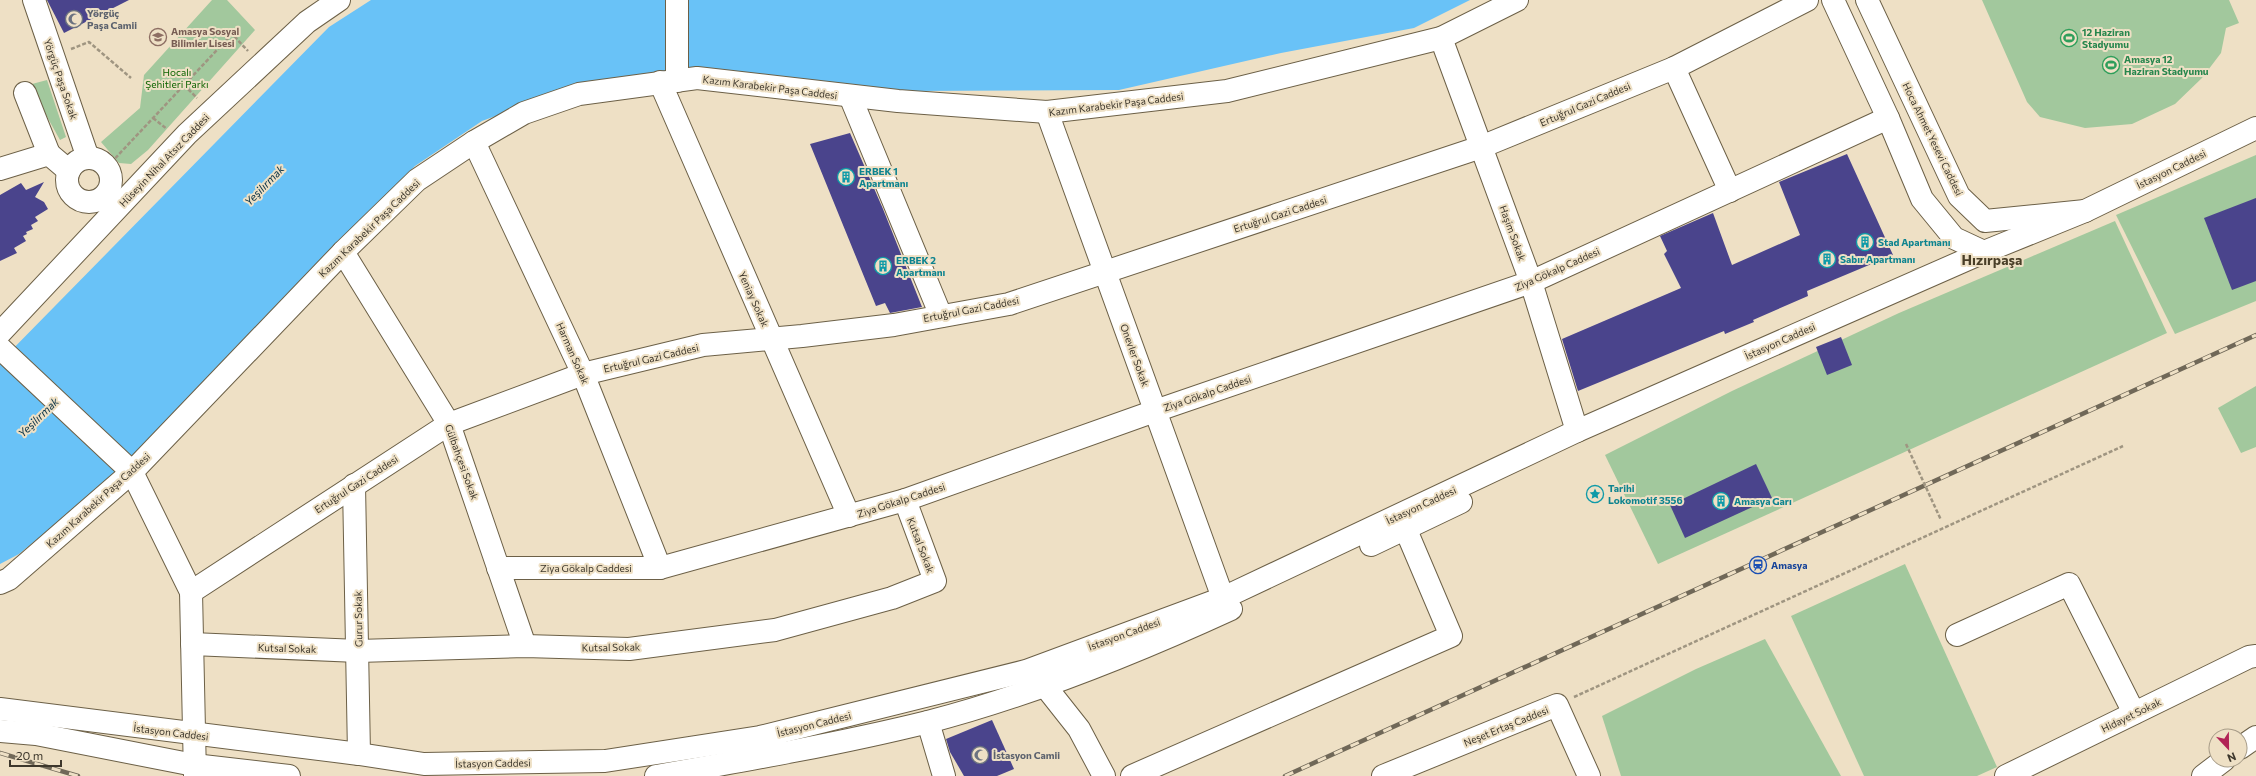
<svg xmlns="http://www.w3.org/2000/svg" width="2256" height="776" font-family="Commissioner,sans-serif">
  <rect width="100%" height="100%" fill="#eee0c5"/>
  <g fill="#a2c89d">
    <path d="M 212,0 L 227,0 L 255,30 L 148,150 L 131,164 L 119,163 L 101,142 L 140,108 L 144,75 Z"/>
    <path d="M 1982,0 L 2229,0 L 2239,23 L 2226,28 L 2221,53 L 2202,78 L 2175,104 L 2132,124 L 2085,128 L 2040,117 L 2027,102 Z"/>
    <path d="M 47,80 L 66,137 L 60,140 L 36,97 L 32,84 Z"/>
    <path d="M 2256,155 L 2256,301 L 2175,334 L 2116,215 Z"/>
    <path d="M 2115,221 L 2167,333 L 1658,564 L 1605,455 L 1732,391 L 1899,313 Z"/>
    <path d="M 2256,386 L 2256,447 L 2241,453 L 2218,408 Z"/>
    <path d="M 1905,564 L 1997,767 L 1977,776 L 1864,776 L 1791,616 Z"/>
    <path d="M 1765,639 L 1841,776 L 1621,776 L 1602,716 L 1696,669 Z"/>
  </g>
  <path fill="#69c2f7" d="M 371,0 L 1470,0 L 1414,28 L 1281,53 L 1119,90 L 907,91 L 684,70 L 570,89 L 482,121 L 415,166 L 106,483 L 19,554 L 0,564 L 0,362 L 329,27 Z"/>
  <g fill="#4a448c">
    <path d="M 47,0 L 129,0 L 64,33 Z"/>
    <path d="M 850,133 L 883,209 L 922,307 L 890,313 L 885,303 L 876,306 L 810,144 Z"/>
    <path d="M 1847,154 L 1893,255 L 1807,291 L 1808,296 L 1753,320 L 1754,322 L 1725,334 L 1724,331 L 1578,391 L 1562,339 L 1681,288 L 1664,254 L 1667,251 L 1660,236 L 1713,213 L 1732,265 L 1800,235 L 1779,182 Z"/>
    <path d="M 44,182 L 35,197 L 44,202 L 48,209 L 35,217 L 38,221 L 31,225 L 33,229 L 26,232 L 27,234 L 23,236 L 26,241 L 14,248 L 17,253 L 0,261 L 0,195 L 21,183 L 26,190 Z"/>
    <path d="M 2256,198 L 2256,281 L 2232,290 L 2204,218 Z"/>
    <path d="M 1841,337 L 1852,365 L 1827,375 L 1816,347 Z"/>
    <path d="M 1756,464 L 1772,498 L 1685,538 L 1670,505 Z"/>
    <path d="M 992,720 L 1014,769 L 997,776 L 964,776 L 950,752 L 946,739 Z"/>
  </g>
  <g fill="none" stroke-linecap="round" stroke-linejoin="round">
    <g stroke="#6c6047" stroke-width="24">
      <g id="minor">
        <path d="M 34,0 L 88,158"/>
        <path d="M 677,0 L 677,81"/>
        <path d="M 1441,38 L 1531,282 L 1577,431"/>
        <path d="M 1674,68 L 1730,191"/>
        <path d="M 660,82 L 849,516"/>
        <path d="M 25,93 L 49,154"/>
        <path d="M 850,96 L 941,316"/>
        <path d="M 1047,112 L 1223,598"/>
        <path d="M 474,142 L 583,374 L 660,568"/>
        <circle cx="89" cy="180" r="22"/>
        <path d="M 0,169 L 49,154 L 69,171"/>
        <path d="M 343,252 L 449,424 L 525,646"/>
        <path d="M 0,333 L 187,134 L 307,22 L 339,0"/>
        <path d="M 0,348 L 132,472 L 191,592 L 195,776"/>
        <path d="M 354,485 L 359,754"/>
        <path d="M 1371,545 L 1461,502"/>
        <path d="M 498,568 L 660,568 L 905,500 L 1155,411 L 1531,282 L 1888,118"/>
        <path d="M 0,583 L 9,579 L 132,472 L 343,252 L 417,180 L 474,142 L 524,113 L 579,94 L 697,78 L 898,101 L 1047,112 L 1227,91 L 1441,38 L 1517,0"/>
        <path d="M 191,592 L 449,424 L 583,374 L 703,345 L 802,336 L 894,325 L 1009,304 L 1481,147 L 1674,68 L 1807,0"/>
        <path d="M 1957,635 L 2069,584 L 2134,713"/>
        <path d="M 192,644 L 358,651 L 525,646 L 629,649 L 775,630 L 892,598 L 935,581 L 905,500"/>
        <path d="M 1045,686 L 1079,729 L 1104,776"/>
        <path d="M 0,709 L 359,754 L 424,764 L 605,761 L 760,737 L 1026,671 L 1223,598 L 1577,431 L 1984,252 L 2085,211 L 2256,128"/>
        <path d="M 928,722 L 944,776"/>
        <path d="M 0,731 L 36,734 L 194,765 L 289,776"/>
        <path d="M 2240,748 L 2256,737"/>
        <path d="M 656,776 C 747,760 839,744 928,722 C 1032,695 1133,654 1231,609"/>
        <path d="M 1132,776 L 1451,636 L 1400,516"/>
        <path d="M 1383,776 L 1557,705 L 1589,776"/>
        <path d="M 2006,776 L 2249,657 L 2256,656"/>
        <path d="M 2203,776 L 2224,760"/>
      </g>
    </g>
    <g stroke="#6c6047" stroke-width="24">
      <g id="major">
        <path d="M 1833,0 L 1888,118 L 1922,199 L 1954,238 L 1984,252"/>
        <path d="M 1867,0 L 1959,196 L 1985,221 L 2085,211"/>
      </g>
    </g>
    <g stroke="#9f9581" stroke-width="2.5" stroke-dasharray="4 2" stroke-linecap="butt">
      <path d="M 71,49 L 89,42 L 131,78"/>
      <path d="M 184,85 L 197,98"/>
      <path d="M 153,118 L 167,129"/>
      <path d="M 107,167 L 232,34 L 248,51"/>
      <path d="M 1574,697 L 2123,446"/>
    </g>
    <use href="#minor" stroke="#fff" stroke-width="22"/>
    <use href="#major" stroke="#fff" stroke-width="22"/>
    <g stroke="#706858" stroke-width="4.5">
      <g id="rail">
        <path d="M 0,753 L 78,776"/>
        <path d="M 1285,776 L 2256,335"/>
      </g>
    </g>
    <use href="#rail" stroke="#eee0c5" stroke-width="3" stroke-dasharray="9" stroke-linecap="butt"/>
    <path stroke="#9f9581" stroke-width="2.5" stroke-dasharray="4 2" stroke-linecap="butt" d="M 1906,444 L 1941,520"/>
  </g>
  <defs>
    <g id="mosque-ring" transform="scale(0.9)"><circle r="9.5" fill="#eee0c5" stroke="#6b7280" stroke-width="1.5"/><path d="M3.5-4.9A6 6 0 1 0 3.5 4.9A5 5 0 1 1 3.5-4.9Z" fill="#6b7280"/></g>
    <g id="school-ring" transform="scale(0.9)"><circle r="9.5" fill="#eee0c5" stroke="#8d6e63" stroke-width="1.5"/><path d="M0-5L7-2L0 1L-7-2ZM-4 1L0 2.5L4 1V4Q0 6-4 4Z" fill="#8d6e63"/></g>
    <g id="stadium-ring" transform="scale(0.9)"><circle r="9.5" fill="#eee0c5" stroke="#2e9e5b" stroke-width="1.5"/><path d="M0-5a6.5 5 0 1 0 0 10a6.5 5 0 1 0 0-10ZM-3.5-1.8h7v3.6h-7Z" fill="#2e9e5b"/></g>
    <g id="building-ring" transform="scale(0.9)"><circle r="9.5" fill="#eee0c5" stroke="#0f9aa8" stroke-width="1.5"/><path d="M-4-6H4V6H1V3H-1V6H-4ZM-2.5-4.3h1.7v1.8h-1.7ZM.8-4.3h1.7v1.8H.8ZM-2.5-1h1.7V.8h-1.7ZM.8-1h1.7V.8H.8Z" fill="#0f9aa8"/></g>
    <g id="sight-ring" transform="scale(0.9)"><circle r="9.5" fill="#eee0c5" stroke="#0f9aa8" stroke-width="1.5"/><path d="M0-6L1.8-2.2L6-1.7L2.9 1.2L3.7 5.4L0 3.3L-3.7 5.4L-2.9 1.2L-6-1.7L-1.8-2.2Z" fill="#0f9aa8"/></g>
    <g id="station-ring" transform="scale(0.9)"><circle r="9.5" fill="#eee0c5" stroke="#1a4fb4" stroke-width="1.5"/><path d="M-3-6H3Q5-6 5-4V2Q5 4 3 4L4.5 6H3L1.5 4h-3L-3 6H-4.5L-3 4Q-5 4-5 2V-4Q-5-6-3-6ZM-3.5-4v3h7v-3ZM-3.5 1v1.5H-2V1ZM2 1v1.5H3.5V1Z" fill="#1a4fb4"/></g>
  </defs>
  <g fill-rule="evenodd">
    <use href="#mosque-ring" x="74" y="19"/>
    <use href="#school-ring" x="158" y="37"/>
    <use href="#stadium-ring" x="2069" y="38"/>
    <use href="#stadium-ring" x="2111" y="65"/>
    <use href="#building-ring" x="846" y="177"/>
    <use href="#building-ring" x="1865" y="242"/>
    <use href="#building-ring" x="1827" y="259"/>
    <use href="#building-ring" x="883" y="266"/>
    <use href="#sight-ring" x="1595" y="494"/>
    <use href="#building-ring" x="1721" y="501"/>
    <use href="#station-ring" x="1758" y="565"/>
    <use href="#mosque-ring" x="980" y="755"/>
  </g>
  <g text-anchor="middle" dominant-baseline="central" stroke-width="4" stroke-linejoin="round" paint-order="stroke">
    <g font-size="10" font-weight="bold" fill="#5b616d" stroke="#eee0c5" text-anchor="start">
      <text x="87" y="13">Yörgüç<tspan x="87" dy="12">Paşa Camii</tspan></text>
      <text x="993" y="755">İstasyon Camii</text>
    </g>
    <g font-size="10" font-weight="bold" fill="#785e54" stroke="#eee0c5" text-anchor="start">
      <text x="171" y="31">Amasya Sosyal<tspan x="171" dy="12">Bilimler Lisesi</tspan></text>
    </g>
    <g font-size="10" font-weight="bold" fill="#27864d" stroke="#eee0c5" text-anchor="start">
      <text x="2082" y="32">12 Haziran<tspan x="2082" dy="12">Stadyumu</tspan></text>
      <text x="2124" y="59">Amasya 12<tspan x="2124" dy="12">Haziran Stadyumu</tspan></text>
    </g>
    <g font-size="10" fill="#0c6300" stroke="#eee0c5">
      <text x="177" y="72">Hocalı<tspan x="177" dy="12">Şehitleri Parkı</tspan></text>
    </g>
    <g font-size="10" fill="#3d372c" stroke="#eee0c5">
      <text transform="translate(61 79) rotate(71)">Yörgüç Paşa Sokak</text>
      <text transform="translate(770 87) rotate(7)">Kazım Karabekir Paşa Caddesi</text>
      <text transform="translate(1116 104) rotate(-7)">Kazım Karabekir Paşa Caddesi</text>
      <text transform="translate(1585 104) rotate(-23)">Ertuğrul Gazi Caddesi</text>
      <text transform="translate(1933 139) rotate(64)">Hoca Ahmet Yesevi Caddesi</text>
      <text transform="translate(164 160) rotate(-46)">Hüseyin Nihal Atsız Caddesi</text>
      <text transform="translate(2171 169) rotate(-26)">İstasyon Caddesi</text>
      <text transform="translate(1280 214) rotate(-18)">Ertuğrul Gazi Caddesi</text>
      <text transform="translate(369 228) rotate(-44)">Kazım Karabekir Paşa Caddesi</text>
      <text transform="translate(1513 233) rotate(70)">Haşim Sokak</text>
      <text transform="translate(1557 269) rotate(-24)">Ziya Gökalp Caddesi</text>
      <text transform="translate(754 299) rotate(66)">Yeniay Sokak</text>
      <text transform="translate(971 309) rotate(-11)">Ertuğrul Gazi Caddesi</text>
      <text transform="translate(1780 341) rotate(-24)">İstasyon Caddesi</text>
      <text transform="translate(573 353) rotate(66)">Harman Sokak</text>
      <text transform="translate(1135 355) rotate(70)">Onevler Sokak</text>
      <text transform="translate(651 358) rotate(-13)">Ertuğrul Gazi Caddesi</text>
      <text transform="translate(1207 393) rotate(-19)">Ziya Gökalp Caddesi</text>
      <text transform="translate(462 462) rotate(70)">Gülbahçesi Sokak</text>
      <text transform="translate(356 484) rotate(-33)">Ertuğrul Gazi Caddesi</text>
      <text transform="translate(98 500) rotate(-42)">Kazım Karabekir Paşa Caddesi</text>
      <text transform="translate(901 500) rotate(-18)">Ziya Gökalp Caddesi</text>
      <text transform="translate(1421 505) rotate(-25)">İstasyon Caddesi</text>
      <text transform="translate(921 545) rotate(69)">Kutsal Sokak</text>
      <text x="586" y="568">Ziya Gökalp Caddesi</text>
      <text transform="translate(358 619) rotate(-91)">Gurur Sokak</text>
      <text transform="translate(1124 634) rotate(-20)">İstasyon Caddesi</text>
      <text transform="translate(611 647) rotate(-1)">Kutsal Sokak</text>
      <text transform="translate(287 648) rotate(2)">Kutsal Sokak</text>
      <text transform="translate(2131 715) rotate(-26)">Hidayet Sokak</text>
      <text transform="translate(814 724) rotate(-14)">İstasyon Caddesi</text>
      <text transform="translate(1506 726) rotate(-22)">Neşet Ertaş Caddesi</text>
      <text transform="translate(171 732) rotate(7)">İstasyon Caddesi</text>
      <text transform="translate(493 763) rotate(-1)">İstasyon Caddesi</text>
    </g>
    <g font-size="10" font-weight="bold" fill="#0d838f" stroke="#eee0c5" text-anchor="start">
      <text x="859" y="171">ERBEK 1<tspan x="859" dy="12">Apartmanı</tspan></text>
      <text x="1878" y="242">Stad Apartmanı</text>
      <text x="1840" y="259">Sabır Apartmanı</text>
      <text x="896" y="260">ERBEK 2<tspan x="896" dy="12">Apartmanı</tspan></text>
      <text x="1608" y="488">Tarihi<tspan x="1608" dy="12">Lokomotif 3556</tspan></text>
      <text x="1734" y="501">Amasya Garı</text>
    </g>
    <g font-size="10" font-weight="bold" fill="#164399" stroke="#eee0c5" text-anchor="start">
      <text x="1771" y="565">Amasya</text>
    </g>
    <g font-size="11" font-style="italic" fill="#083146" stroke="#eee0c5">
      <text transform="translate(264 185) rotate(-46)">Yeşilırmak</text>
      <text transform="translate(38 417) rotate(-44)">Yeşilırmak</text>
    </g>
    <g font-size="14" font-weight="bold" fill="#493e27" stroke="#eee0c5">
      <text x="1992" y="259">Hızırpaşa</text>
    </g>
  </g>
  <g transform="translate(2228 748) rotate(158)"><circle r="19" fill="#eee0c5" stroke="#a79c88"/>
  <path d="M0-3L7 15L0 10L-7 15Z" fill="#b22356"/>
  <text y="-6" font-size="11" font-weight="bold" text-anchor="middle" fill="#3d372c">N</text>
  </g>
  <path d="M10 760v6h51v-6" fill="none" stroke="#3d372c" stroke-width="2"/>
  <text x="16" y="760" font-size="12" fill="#3d372c" stroke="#eee0c5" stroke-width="3" paint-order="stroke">20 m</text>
</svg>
